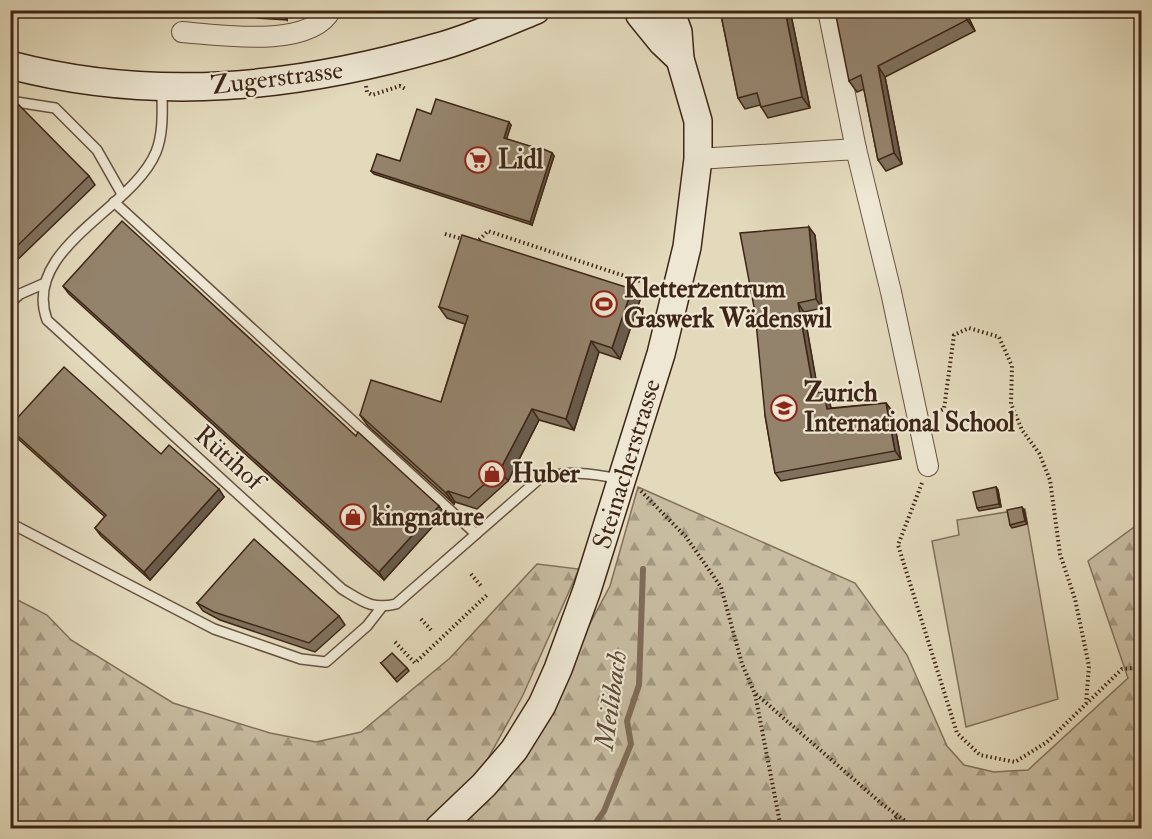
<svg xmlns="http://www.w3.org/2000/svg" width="1152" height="839" font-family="'IM FELL Double Pica',serif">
  <defs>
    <pattern id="forest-firs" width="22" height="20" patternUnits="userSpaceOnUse" patternTransform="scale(1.5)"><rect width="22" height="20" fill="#c7bba0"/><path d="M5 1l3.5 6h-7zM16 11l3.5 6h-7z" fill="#a39881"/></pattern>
  </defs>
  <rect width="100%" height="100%" fill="#e3dabc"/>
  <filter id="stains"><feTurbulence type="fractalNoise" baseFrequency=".00333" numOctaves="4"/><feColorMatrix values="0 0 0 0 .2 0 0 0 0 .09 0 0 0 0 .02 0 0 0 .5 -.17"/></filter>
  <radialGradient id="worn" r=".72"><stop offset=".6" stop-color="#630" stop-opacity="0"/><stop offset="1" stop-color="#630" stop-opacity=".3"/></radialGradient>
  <g fill="url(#forest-firs)" stroke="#82705b" stroke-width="1.5">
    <path d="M 638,487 L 855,583 L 907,655 L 947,746 L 964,765 L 994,772 L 1028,770 L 1128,678 L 1088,561 L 1141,522 L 1141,828 L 459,828 L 475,812 L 545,708 L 610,586 Z"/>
    <path d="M 537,564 L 579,569 L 523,695 L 464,802 L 425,828 L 11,828 L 10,596 L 47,615 L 71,640 L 173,703 L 270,733 L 316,742 L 361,732 L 450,658 Z"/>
  </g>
  <path fill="#c7bba0" stroke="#82705b" stroke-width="1.5" d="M 1025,509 L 1058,699 L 966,727 L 932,541 L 959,535 L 957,520 Z"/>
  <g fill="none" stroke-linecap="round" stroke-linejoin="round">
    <path stroke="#7f6c58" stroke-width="6" d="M 592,828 L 604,811 L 631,744 L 627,721 L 639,685 L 643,569"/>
    <g stroke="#675240" stroke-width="12">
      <g id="lane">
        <path d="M 162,88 C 162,108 164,132 156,152 C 132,210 21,248 47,320 L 342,589 C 362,601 372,610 396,604 L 539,479 C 568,470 590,473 620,479"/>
        <path d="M 10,101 L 55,108 L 97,150 L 122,194"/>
        <path d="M 114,202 L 476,534"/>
        <path d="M 10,303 L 20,294 L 43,284"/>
        <path d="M 10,523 L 214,629 L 301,659 L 326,662 L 367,626 L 381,608"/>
      </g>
    </g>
    <g stroke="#675240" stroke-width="22">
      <g id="street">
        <path d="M 828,10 L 856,149"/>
        <path d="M 182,32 C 220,35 310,49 331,10"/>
        <path d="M 698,159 L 856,149 L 891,292 L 928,466"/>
      </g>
    </g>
    <g stroke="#3e2516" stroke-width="30">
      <g id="secondary">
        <path d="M 640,15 L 662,42 L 680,59"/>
        <path d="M 10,65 C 155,103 296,88 438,47 C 471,38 504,23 536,10"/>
        <path d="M 439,828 L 484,785 L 514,750 L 542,705 L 558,669 L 587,590 L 661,354 L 687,247 L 698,159 L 698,121 L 680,59 L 678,32 L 670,10"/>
      </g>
    </g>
    <g stroke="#3e2516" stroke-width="4" stroke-dasharray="1.5 3" stroke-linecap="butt">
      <path d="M 366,86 L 367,92 L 372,95 L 400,86 L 407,90"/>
      <path d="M 445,234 L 466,240"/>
      <path d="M 476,243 L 488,231 L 655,286"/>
      <path d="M 933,414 L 944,409 L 954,335 L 969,328 L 999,337 L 1012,366 L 1011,404 L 1022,430 L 1039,453 L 1050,480 L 1060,554 L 1075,599 L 1089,666 L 1086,703"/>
      <path d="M 922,483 L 898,545 L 957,733 L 980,755 L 1015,762 L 1047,742 L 1122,669 L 1142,667"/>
      <path d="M 641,491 L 686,537 L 721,587 L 742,664 L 755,694 L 781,828"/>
      <path d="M 471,574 L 481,586"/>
      <path d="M 421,619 L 431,630"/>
      <path d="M 395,642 L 415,663 L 488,594"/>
      <path d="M 756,694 L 882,804 L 915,828"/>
      <path d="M 886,828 L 897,816"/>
      <path d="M 1128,828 L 1142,822"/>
    </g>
    <use href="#lane" stroke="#ede7d3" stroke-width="9"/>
    <use href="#street" stroke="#ede7d3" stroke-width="20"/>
    <use href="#secondary" stroke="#ede7d3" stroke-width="27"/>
  </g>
  <g fill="#7f715d" stroke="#3e2516" stroke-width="1.5">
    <path d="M 253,10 L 288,10 L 287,20 L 257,18 L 253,12 Z"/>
    <path d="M 720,10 L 790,10 L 810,108 L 768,118 L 760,105 L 745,109 L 738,98 Z"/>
    <path d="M 845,10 L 965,10 L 975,31 L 885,77 L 902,164 L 886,171 L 878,160 L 864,89 L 857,92 L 849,81 Z"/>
    <path d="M 10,108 L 89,176 L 95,185 L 10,267 Z"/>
    <path d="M 431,114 L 511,125 L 506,139 L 552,153 L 554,156 L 532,225 L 374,174 L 371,171 L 400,161 Z"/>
    <path d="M 815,235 L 822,308 L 804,312 L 818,393 L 829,400 L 831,408 L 886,403 L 892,411 L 901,459 L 781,481 L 775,473 L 765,415 Z"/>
    <path d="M 63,286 L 356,436 L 439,506 L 444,514 L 384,580 L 69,294 Z"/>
    <path d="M 640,300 L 620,359 L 599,352 L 574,430 L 539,420 L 508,481 L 477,509 L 455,502 L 454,504 L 368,426 L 360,415 L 441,402 L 465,324 L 447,318 L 439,307 Z"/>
    <path d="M 10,426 L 161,454 L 224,497 L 150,580 L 101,536 L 95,528 L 105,517 L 15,436 L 10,430 Z"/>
    <path d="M 996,487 L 998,490 L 1001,507 L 979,511 L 977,508 Z"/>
    <path d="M 1024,510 L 1027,524 L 1012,528 L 1010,525 Z"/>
    <path d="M 197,603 L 339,616 L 345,625 L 315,652 L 220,620 L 203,611 Z"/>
    <path d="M 381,663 L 407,668 L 409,671 L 397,682 Z"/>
  </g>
  <g fill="#685c4c" stroke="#3e2516" stroke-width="1.5">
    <path d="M 283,10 L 288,10 L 287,20 L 283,15 Z"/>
    <path d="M 785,10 L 790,10 L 810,108 L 802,97 Z"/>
    <path d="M 963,10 L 965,10 L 975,31 L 967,20 Z"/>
    <path d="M 878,66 L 885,77 L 902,164 L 894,153 Z"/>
    <path d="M 509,122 L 511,125 L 506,141 L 504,138 Z"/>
    <path d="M 552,153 L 554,156 L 532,225 L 530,222 Z"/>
    <path d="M 809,227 L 815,235 L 822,308 L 816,299 Z"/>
    <path d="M 632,289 L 640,300 L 620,359 L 612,348 Z"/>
    <path d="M 798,303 L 804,312 L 820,402 L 814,393 Z"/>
    <path d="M 591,341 L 599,352 L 574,430 L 566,419 Z"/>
    <path d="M 824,392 L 829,400 L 833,417 L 827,409 Z"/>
    <path d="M 886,403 L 892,411 L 901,459 L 895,451 Z"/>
    <path d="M 532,409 L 539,420 L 508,481 L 500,470 Z"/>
    <path d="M 996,487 L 998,490 L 1001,507 L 999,504 Z"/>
    <path d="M 219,489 L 224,497 L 150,580 L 144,572 Z"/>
    <path d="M 448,491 L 455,502 L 454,504 L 446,493 Z"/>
    <path d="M 439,506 L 444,514 L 384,580 L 379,572 Z"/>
    <path d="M 1022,507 L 1024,510 L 1027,524 L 1025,521 Z"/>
  </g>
  <g fill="#94836c" stroke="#3e2516" stroke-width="1.5">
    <path d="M 253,10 L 283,10 L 283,15 L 253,12 Z"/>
    <path d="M 720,10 L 785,10 L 802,97 L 761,107 L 757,93 L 738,98 Z"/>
    <path d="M 845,10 L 963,10 L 967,20 L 878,66 L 894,153 L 878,160 L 861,75 L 849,81 L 836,16 Z"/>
    <path d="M 436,99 L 509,122 L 504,138 L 539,149 L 539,147 L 552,153 L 530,222 L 371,171 L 377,154 L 400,161 L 417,109 L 431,114 Z"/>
    <path d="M 16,102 L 89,176 L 10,253 L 10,108 Z"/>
    <path d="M 122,221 L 356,436 L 358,432 L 439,506 L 379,572 L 63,286 Z"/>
    <path d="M 809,227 L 816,299 L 798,303 L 814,393 L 824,392 L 827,409 L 886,403 L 895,451 L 775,473 L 765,415 L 755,312 L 740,233 Z"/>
    <path d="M 462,235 L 632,289 L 612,348 L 591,341 L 566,419 L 532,409 L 500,470 L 469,498 L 448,491 L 446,493 L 360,415 L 371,380 L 441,402 L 468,316 L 439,307 Z"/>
    <path d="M 64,367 L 161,454 L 169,445 L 219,489 L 144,572 L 95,528 L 106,515 L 10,429 L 10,426 Z"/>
    <path d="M 996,487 L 999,504 L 977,508 L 973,492 Z"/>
    <path d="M 1022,507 L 1025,521 L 1010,525 L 1007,510 Z"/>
    <path d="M 254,539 L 339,616 L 309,643 L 214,612 L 197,603 Z"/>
    <path d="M 392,653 L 407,668 L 395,679 L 381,663 Z"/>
  </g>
  <defs>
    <g id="supermarket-ring" transform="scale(1.35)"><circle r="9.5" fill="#ede7d3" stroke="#8f2418" stroke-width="1.5"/><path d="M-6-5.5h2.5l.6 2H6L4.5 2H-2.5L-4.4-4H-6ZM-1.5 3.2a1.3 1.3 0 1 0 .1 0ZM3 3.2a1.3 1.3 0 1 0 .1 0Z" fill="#8f2418"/></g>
    <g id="stadium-ring" transform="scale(1.35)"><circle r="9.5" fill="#ede7d3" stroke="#8f2418" stroke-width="1.5"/><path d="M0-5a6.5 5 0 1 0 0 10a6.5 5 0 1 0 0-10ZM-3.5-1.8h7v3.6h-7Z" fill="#8f2418"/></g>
    <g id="school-ring" transform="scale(1.35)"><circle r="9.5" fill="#ede7d3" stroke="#8f2418" stroke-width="1.5"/><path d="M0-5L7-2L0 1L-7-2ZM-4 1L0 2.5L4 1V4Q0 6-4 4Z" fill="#8f2418"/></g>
    <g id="shop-ring" transform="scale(1.35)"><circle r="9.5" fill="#ede7d3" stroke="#8f2418" stroke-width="1.5"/><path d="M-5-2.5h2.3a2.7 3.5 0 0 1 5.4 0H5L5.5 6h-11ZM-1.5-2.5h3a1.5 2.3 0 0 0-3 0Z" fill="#8f2418"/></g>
  </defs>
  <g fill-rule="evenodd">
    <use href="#supermarket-ring" x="478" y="160"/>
    <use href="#stadium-ring" x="604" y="304"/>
    <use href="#school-ring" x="784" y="408"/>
    <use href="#shop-ring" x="492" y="474"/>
    <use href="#shop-ring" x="353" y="517"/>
  </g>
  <g text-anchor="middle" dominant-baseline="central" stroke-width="4.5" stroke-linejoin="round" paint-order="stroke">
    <g font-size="26" fill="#3e2516" stroke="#ede7d3">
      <text transform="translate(277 78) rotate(-7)">Zugerstrasse</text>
      <text transform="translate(229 458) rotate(42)">Rütihof</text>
      <text transform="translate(627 464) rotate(-73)">Steinacherstrasse</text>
    </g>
    <g font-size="26" font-weight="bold" fill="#3e2516" stroke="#ede7d3" text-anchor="start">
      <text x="498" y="160">Lidl</text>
      <text x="624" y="289">Kletterzentrum<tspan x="624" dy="30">Gaswerk Wädenswil</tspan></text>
      <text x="804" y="393">Zurich<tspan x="804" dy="30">International School</tspan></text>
      <text x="512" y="474">Huber</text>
      <text x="372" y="517">kingnature</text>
    </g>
    <g font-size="27" font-style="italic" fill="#5f4937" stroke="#ede7d3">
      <text transform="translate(611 700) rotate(-82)">Meilibach</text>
    </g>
  </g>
  <rect width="1152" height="839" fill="none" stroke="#e3dabc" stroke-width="36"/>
  <rect x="12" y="12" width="1128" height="815" fill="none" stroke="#3e2516" stroke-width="3"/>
  <rect x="18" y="18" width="1116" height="803" fill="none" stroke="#3e2516" stroke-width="1.5"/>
  <rect width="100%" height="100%" filter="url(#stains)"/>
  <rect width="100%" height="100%" fill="url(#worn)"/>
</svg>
